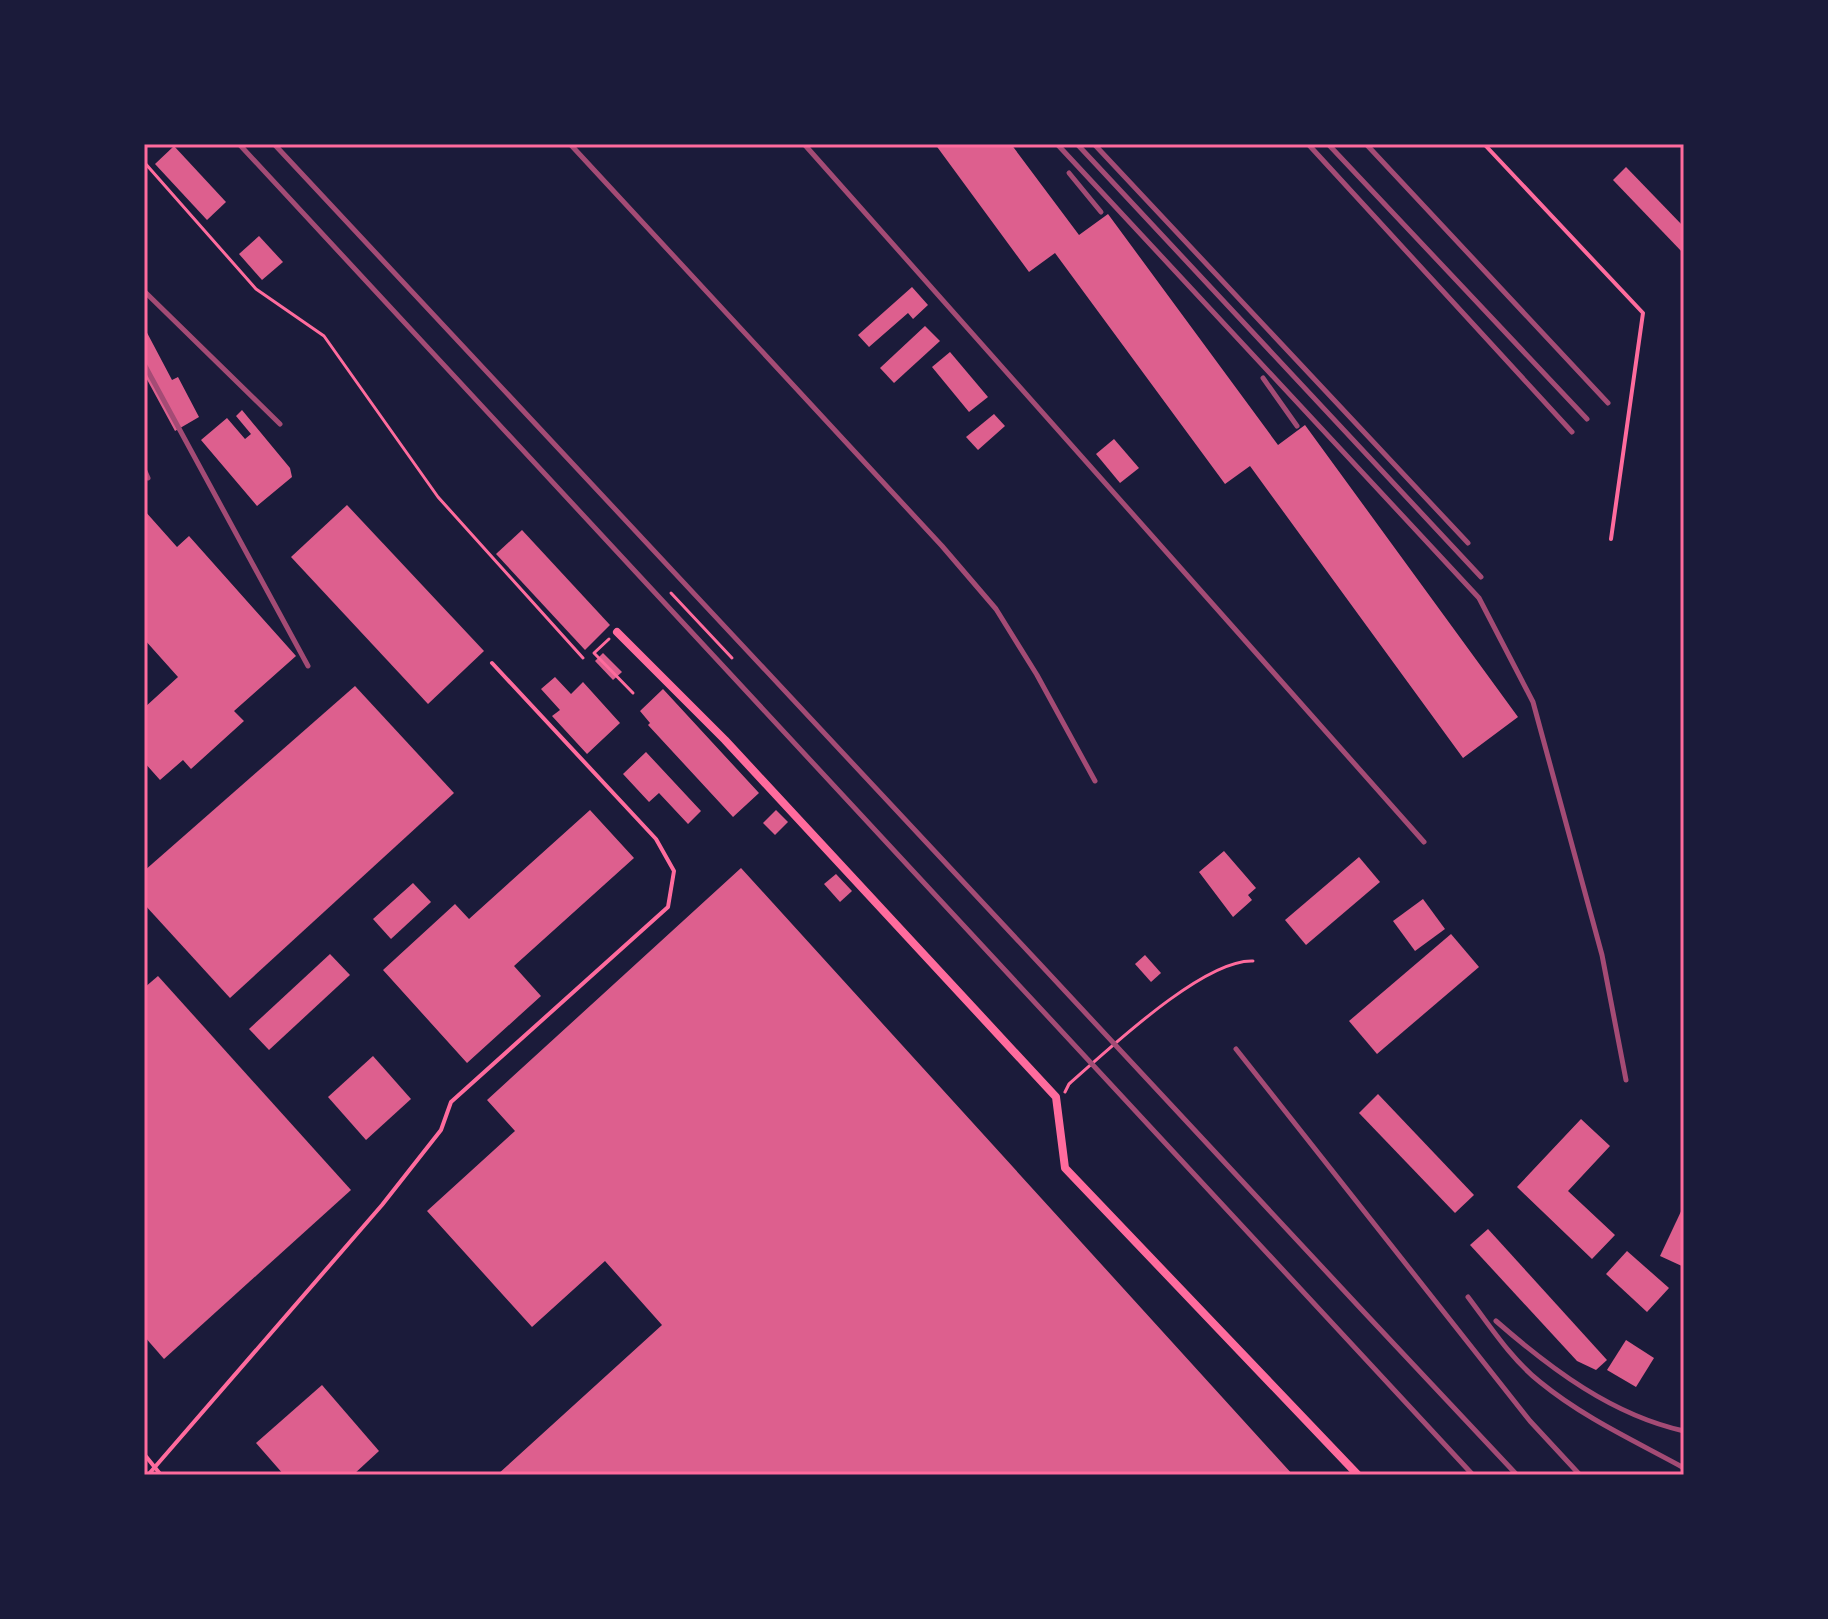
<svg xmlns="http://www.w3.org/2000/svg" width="1828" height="1619" font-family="Mulish,sans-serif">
  <rect width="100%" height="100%" fill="#1b1b3a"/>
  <g fill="#dd5f8e">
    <path d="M 935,144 L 1011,144 L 1079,235 L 1108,214 L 1278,445 L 1305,425 L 1518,717 L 1463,758 L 1250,466 L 1225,484 L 1055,253 L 1029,272 Z"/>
    <path d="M 174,146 L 226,202 L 207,220 L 155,164 Z"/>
    <path d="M 1626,167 L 1684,227 L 1684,254 L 1613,180 Z"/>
    <path d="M 259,236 L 283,262 L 262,280 L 239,254 Z"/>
    <path d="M 912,287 L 928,305 L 913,319 L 908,313 L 869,347 L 858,335 Z"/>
    <path d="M 925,326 L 940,341 L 894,383 L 880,368 Z"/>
    <path d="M 144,327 L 172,380 L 178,377 L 199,417 L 175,431 L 144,374 Z"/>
    <path d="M 950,352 L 988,397 L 969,412 L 932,367 Z"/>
    <path d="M 242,410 L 290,468 L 292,477 L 257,506 L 201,440 L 227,418 L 245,439 L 251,434 L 236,416 Z"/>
    <path d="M 994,414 L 1005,426 L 978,450 L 966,437 Z"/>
    <path d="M 1114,439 L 1139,468 L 1120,483 L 1096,454 Z"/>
    <path d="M 347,505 L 484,651 L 428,704 L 291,557 Z"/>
    <path d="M 144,510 L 177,547 L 189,536 L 296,656 L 234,711 L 244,721 L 191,769 L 183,760 L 160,780 L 144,762 L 144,708 L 178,677 L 144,639 Z"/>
    <path d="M 522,530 L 610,625 L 585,650 L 496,554 Z"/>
    <path d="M 603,653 L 622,672 L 613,680 L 595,661 Z"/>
    <path d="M 555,677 L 571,694 L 583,682 L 620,723 L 587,754 L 552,716 L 560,710 L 541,689 Z"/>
    <path d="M 355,686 L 454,793 L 230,998 L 144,904 L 144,871 Z"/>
    <path d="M 663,689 L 759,793 L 733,817 L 648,725 L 650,723 L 640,711 Z"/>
    <path d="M 646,752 L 701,811 L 688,824 L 659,793 L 649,802 L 623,774 Z"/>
    <path d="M 590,810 L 634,858 L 514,966 L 541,996 L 467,1063 L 383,970 L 455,904 L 469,919 Z"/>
    <path d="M 776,810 L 788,822 L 775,835 L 763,823 Z"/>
    <path d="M 1224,851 L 1256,888 L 1248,895 L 1252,900 L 1233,917 L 1199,872 Z"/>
    <path d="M 1359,857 L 1380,882 L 1306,945 L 1285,920 Z"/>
    <path d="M 741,868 L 1293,1475 L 497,1475 L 662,1325 L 605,1261 L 532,1327 L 427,1211 L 515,1131 L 487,1100 Z"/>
    <path d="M 836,874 L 852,891 L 840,902 L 824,884 Z"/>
    <path d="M 413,883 L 431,902 L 391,939 L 373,919 Z"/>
    <path d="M 1423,899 L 1445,929 L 1415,951 L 1393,921 Z"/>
    <path d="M 1451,934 L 1479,967 L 1377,1054 L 1349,1021 Z"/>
    <path d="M 330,954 L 350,975 L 269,1050 L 249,1029 Z"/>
    <path d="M 1145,955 L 1161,973 L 1151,982 L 1135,964 Z"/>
    <path d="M 158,976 L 351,1190 L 164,1359 L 144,1336 L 144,988 Z"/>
    <path d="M 373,1056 L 411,1099 L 366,1140 L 328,1097 Z"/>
    <path d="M 1378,1094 L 1474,1195 L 1455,1213 L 1359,1113 Z"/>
    <path d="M 1581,1119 L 1610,1146 L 1568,1191 L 1615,1235 L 1592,1259 L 1517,1187 Z"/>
    <path d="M 1684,1205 L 1684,1267 L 1660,1256 Z"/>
    <path d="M 1488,1229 L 1607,1360 L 1596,1370 L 1577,1361 L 1470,1245 Z"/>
    <path d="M 1627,1251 L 1669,1288 L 1647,1312 L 1606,1274 Z"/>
    <path d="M 1626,1340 L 1654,1358 L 1636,1387 L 1607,1370 Z"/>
    <path d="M 322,1385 L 379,1451 L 353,1475 L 284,1475 L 256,1443 Z"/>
  </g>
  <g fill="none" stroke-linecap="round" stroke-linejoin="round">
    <g stroke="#ff6b9d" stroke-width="3">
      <path d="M 144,162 L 256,289 L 324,336 L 438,497 L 583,658"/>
      <path d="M 671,593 L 732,658"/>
      <path d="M 609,639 L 594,653 L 633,693"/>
      <path d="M 1065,1092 L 1069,1084 C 1107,1051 1203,959 1253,961"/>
    </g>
    <g stroke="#ff6b9d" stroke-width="4">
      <path d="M 1484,144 L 1643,313 L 1611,539"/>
      <path d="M 144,1454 L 161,1475"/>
      <path d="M 148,1475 L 382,1205 L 441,1130 L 451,1102 L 668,907 L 674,871 L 656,839 L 492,663"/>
    </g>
    <path stroke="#ff6b9d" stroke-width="8" d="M 617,632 L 725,740 L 1056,1097 L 1065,1168 L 1358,1475"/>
    <g stroke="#a44b75" stroke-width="5">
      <path d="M 239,144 L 1473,1475"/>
      <path d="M 274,144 L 1039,963 C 1198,1135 1357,1305 1517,1475"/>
      <path d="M 570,144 L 942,546 L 996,609 L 1037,675 L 1095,781"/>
      <path d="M 804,144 L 1424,842"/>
      <path d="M 1057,144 L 1479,598 L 1533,702 L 1602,955 L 1626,1080"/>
      <path d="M 1077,144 L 1481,577"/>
      <path d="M 1094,144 L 1468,543"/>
      <path d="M 1308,144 L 1572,432"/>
      <path d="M 1328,144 L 1587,419"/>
      <path d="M 1366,144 L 1608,403"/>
      <path d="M 1069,173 L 1101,212"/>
      <path d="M 144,291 L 280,424"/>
      <path d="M 144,364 L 308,666"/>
      <path d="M 1263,378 L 1297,426"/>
      <path d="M 144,469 L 148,478"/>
      <path d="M 1236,1049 L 1530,1421 L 1580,1475"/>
      <path d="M 1468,1297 C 1490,1326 1511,1359 1540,1382 C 1584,1418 1635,1441 1684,1468"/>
      <path d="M 1496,1321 C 1551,1369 1612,1415 1684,1431"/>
    </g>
  </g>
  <rect width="1828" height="1619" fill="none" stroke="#1b1b3a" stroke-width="292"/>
  <rect x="146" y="146" width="1536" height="1327" fill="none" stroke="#ff6b9d" stroke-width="3"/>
</svg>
